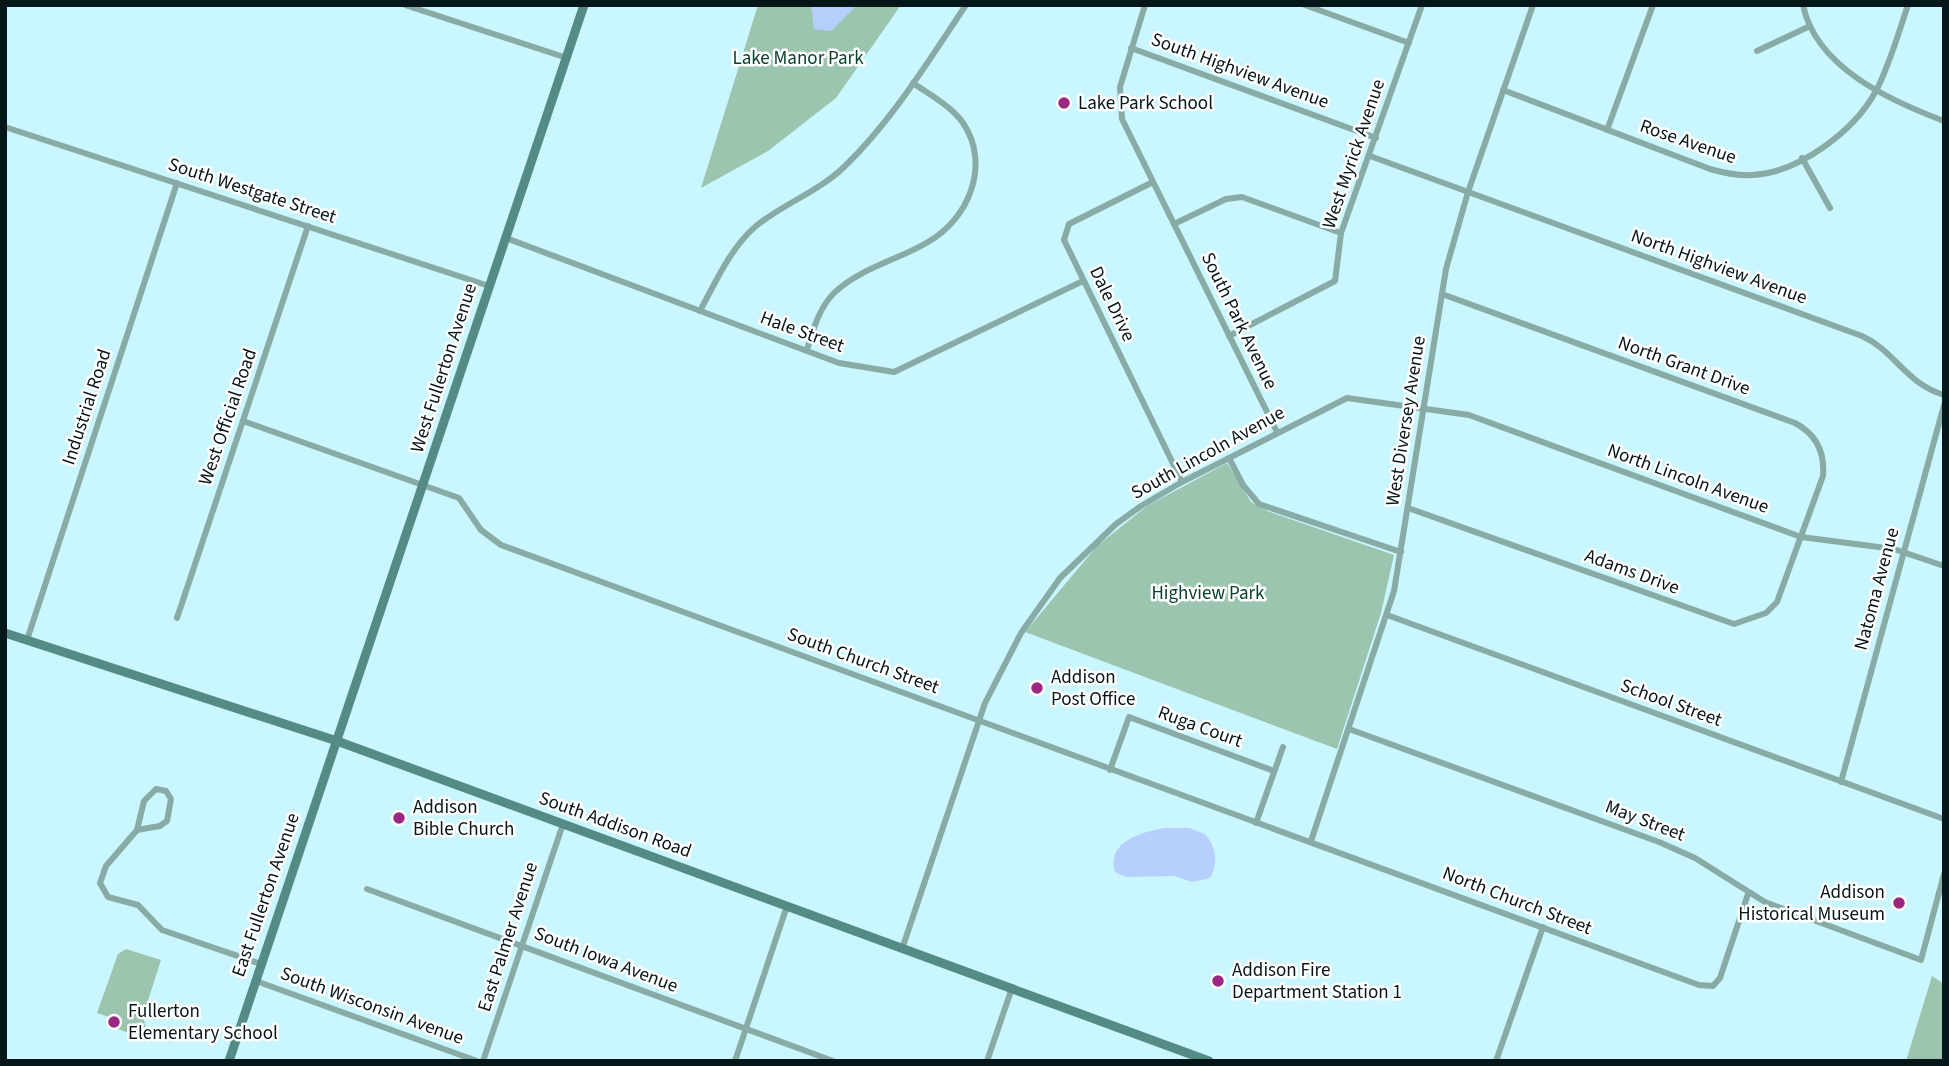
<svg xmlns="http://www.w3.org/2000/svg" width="1949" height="1066" font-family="'Source Sans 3',sans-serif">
  <rect width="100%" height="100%" fill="#caf6ff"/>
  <g fill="#9bc5ae">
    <path d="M 758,5 L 901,5 L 836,98 L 768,151 L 701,188 Z"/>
    <path d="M 1227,463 L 1251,502 L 1270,512 L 1394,555 L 1381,613 L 1337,749 L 1025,632 L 1097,546 L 1147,506 Z"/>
    <path d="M 126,949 L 161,960 L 143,1016 L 147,1033 L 140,1037 L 112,1027 L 115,1019 L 97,1013 L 118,954 Z"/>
    <path d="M 1932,976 L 1944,984 L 1944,1061 L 1906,1061 Z"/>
  </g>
  <g fill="#b6cffd">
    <path d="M 811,5 L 857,5 L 831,31 L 814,29 Z"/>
    <path d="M 1165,828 L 1189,828 L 1205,834 C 1216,847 1219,862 1210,878 L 1192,882 L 1175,876 L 1126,877 L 1115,872 C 1106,842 1141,832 1165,828 Z"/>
  </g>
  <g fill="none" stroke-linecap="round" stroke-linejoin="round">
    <g stroke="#88aba6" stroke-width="6">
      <path d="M 405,5 L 567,58"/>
      <path d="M 1145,5 L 1120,87 L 1122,119 L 1277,432"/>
      <path d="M 1305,5 L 1409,43"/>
      <path d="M 1803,5 C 1816,68 1891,101 1944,121"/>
      <path d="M 1131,48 L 1376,138"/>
      <path d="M 1757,51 L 1810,26"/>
      <path d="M 1503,90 L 1710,169 C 1724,173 1737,176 1752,175 C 1799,173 1854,131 1876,91 C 1890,64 1898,34 1908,5"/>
      <path d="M 5,127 L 489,286"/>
      <path d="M 1607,130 L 1653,5"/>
      <path d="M 1370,156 L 1862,336 C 1895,351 1905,383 1944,395"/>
      <path d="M 1802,158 L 1830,208"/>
      <path d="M 1153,182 L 1069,224 L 1064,240 L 1182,482"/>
      <path d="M 1174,224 L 1226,199 L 1242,197 L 1341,233"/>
      <path d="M 506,238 L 839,363 L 894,372 L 1083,281"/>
      <path d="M 700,311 C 715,283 731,247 756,226 C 783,204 818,192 844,167 C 892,121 929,60 966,5"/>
      <path d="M 1229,336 L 1335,281 L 1341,233 L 1422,5"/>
      <path d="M 807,350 C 813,330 819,308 834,293 C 860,268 898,260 928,242 C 969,219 991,164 963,123 C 951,106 930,95 913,83"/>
      <path d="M 243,421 L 459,498 L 481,530 L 501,545 L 1699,985 L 1713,986 L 1720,978 L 1748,894"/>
      <path d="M 1229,458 L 1243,485 L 1259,504 L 1401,552"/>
      <path d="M 1408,508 L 1734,624 L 1766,613 L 1777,602 L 1823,476 C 1825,452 1816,434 1795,423 L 1442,294"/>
      <path d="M 1387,615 L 1944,819"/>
      <path d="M 177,618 L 308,226"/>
      <path d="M 27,640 L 177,183"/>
      <path d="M 1349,729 L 1659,842 L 1695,858 L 1765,902 L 1921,960 L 1944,874"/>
      <path d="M 1110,770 L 1129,717 L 1274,771"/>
      <path d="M 1841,782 L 1944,405"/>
      <path d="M 156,789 L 166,791 L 171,799 L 167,821 L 160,826 L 137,830 L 144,801 Z"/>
      <path d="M 1256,823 L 1283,747"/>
      <path d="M 137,830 L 106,866 L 100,883 L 108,897 L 138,905 L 162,930 L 261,964"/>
      <path d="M 1311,841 L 1394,591 L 1446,269 L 1468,192 L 1533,5"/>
      <path d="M 367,889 L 833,1061"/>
      <path d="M 902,949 L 985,703 L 1021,633 L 1060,578 L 1116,524 L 1141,506 L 1182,482 L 1347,398 L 1469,415 L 1801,537 L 1894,549 L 1944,566"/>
      <path d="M 256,981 L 477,1061"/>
      <path d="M 483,1061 L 563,824"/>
      <path d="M 735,1061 L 787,906"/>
      <path d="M 987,1061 L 1012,988"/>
      <path d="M 1496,1061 L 1543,927"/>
    </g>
    <g stroke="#558b85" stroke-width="9">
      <path d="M 5,633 L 337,741 L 1209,1061"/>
      <path d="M 229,1061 L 584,5"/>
    </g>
  </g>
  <g fill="#9c2782" stroke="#fff" stroke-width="2.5">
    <circle cx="1064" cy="103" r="7"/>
    <circle cx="1037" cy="688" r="7"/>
    <circle cx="399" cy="818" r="7"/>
    <circle cx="1899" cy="903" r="7"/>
    <circle cx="1218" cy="981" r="7"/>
    <circle cx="114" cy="1022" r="7"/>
  </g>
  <g text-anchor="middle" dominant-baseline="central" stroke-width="5" stroke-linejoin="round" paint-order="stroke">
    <g font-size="19" fill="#09422b" stroke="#fff">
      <text x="798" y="58">Lake Manor Park</text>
      <text x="1208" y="593">Highview Park</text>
    </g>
    <g font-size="19" fill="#051619" stroke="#fff">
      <text transform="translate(1240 71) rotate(20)">South Highview Avenue</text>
      <text transform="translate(1688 142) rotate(19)">Rose Avenue</text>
      <text transform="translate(1354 154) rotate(-71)">West Myrick Avenue</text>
      <text transform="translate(252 191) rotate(18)">South Westgate Street</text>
      <text transform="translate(1719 267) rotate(20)">North Highview Avenue</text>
      <text transform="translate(1112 304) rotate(64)">Dale Drive</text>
      <text transform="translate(1239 321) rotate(64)">South Park Avenue</text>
      <text transform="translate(802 332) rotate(20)">Hale Street</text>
      <text transform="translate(1684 366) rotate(20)">North Grant Drive</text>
      <text transform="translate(444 368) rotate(-72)">West Fullerton Avenue</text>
      <text transform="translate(87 407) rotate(-72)">Industrial Road</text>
      <text transform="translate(228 417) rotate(-71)">West Official Road</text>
      <text transform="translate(1406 421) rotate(-81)">West Diversey Avenue</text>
      <text transform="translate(1208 453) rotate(-29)">South Lincoln Avenue</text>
      <text transform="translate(1688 479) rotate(20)">North Lincoln Avenue</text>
      <text transform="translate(1632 572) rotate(20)">Adams Drive</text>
      <text transform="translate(1877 589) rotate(-75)">Natoma Avenue</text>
      <text transform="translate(863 661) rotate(20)">South Church Street</text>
      <text transform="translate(1671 703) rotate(20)">School Street</text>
      <text transform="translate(1200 727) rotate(20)">Ruga Court</text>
      <text transform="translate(1645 821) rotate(21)">May Street</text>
      <text transform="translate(615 825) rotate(20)">South Addison Road</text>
      <text transform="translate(266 895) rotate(-71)">East Fullerton Avenue</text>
      <text transform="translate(1517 901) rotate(21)">North Church Street</text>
      <text transform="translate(508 937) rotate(-72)">East Palmer Avenue</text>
      <text transform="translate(606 960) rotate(21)">South Iowa Avenue</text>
      <text transform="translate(372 1006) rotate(20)">South Wisconsin Avenue</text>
    </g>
    <g font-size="19" fill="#051619" stroke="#fff" text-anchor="start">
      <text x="1078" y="103">Lake Park School</text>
      <text x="1051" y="677">Addison<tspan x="1051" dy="22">Post Office</tspan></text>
      <text x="413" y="807">Addison<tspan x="413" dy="22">Bible Church</tspan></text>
      <text x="1885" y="892" text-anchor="end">Addison<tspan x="1885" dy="22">Historical Museum</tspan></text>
      <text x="1232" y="970">Addison Fire<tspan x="1232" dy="22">Department Station 1</tspan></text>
      <text x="128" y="1011">Fullerton<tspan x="128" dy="22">Elementary School</tspan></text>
    </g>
  </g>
  <rect width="1949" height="1066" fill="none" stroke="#051619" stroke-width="14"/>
</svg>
